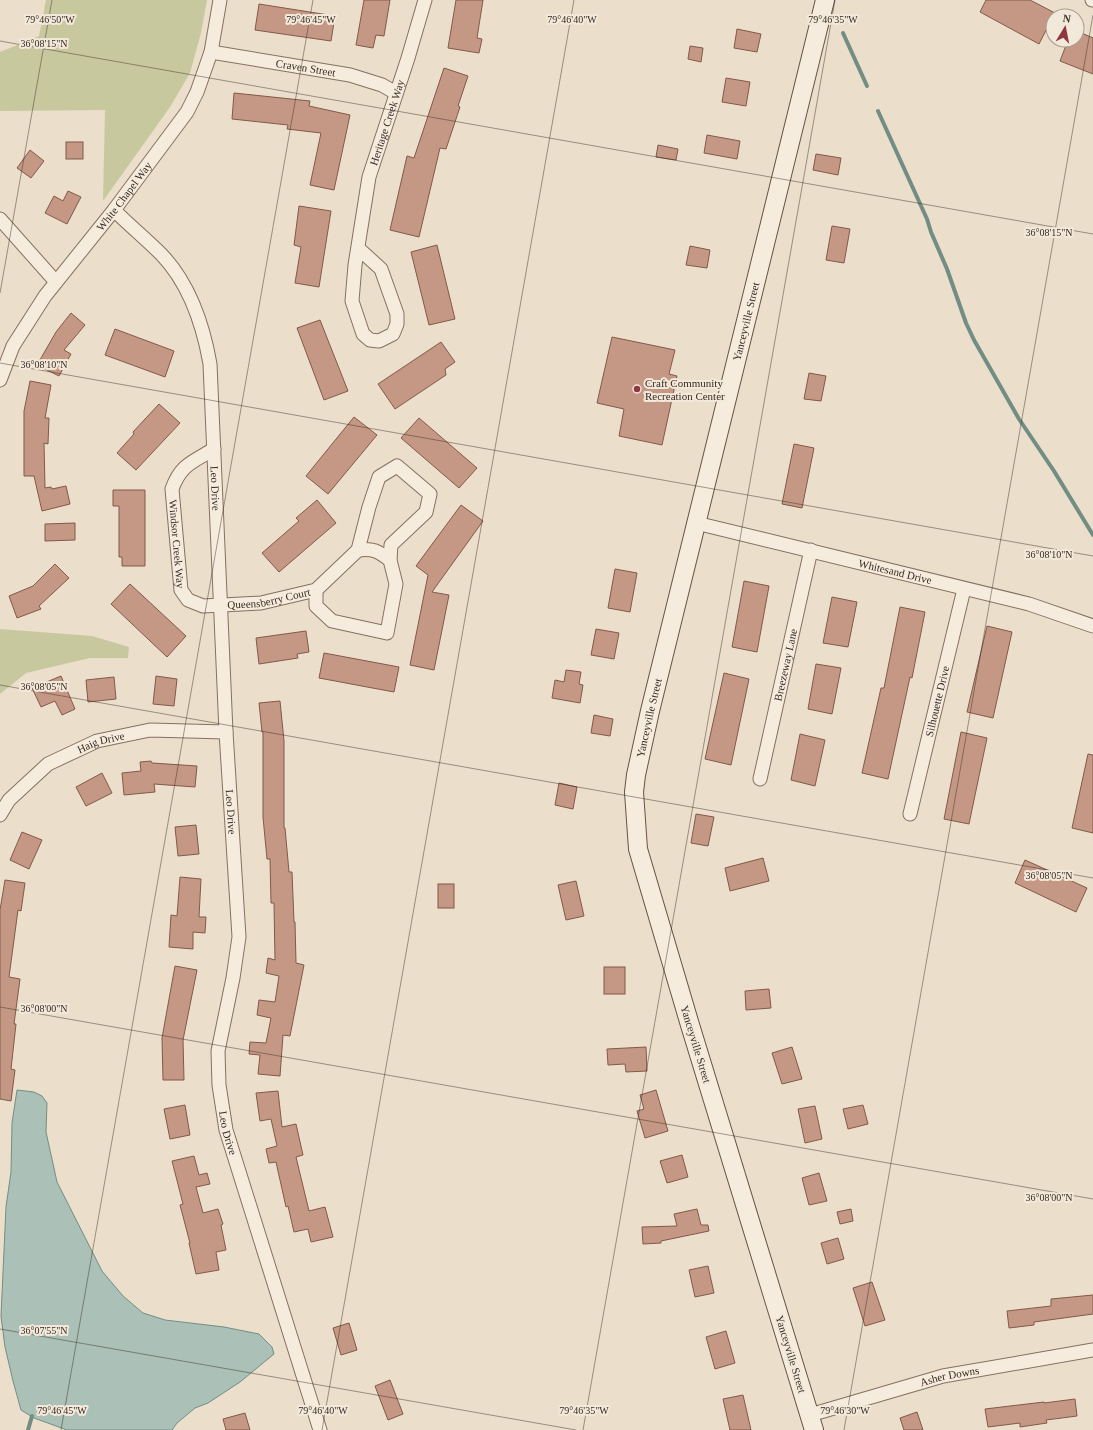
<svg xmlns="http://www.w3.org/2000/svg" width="1093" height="1430" font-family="'Times New Roman',serif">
  <rect width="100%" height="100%" fill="#ebdecb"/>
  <g fill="#c8c89f">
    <path d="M 46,0 L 207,0 L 201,33 L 190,73 L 170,107 L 103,201 L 105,110 L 0,111 L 0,52 L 39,36 Z"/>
    <path d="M 0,629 L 92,636 L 129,647 L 128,658 L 90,658 L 26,673 L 0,694 Z"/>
  </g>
  <path fill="#abc0b7" stroke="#728e84" d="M 17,1090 L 34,1092 L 42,1096 L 47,1103 L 46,1132 L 57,1182 L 102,1271 L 123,1296 L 143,1313 L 165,1320 L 224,1327 L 259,1334 L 272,1347 L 274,1354 L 240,1382 L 208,1403 L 195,1408 L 177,1423 L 172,1430 L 67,1430 L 34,1418 L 21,1410 L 13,1381 L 5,1347 L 1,1316 L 6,1207 L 11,1172 L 12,1123 Z"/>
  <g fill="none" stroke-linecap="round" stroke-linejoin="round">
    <g stroke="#728e84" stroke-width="4">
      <path d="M 843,33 L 867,86"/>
      <path d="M 878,111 L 927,219 L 931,232 L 947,269 L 966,323 L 974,340 L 1019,419 L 1054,471 L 1093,535"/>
      <path d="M 28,1430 L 32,1416"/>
    </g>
  </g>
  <g fill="#c59885" stroke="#835949">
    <path d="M 364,0 L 390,0 L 384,36 L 376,35 L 373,48 L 356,45 Z"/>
    <path d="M 456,0 L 483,0 L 477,38 L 482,39 L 479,53 L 448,48 Z"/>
    <path d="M 986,0 L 1030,0 L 1055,13 L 1039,44 L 980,12 Z"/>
    <path d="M 259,4 L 335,16 L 331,41 L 255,30 Z"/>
    <path d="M 737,29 L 761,34 L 757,52 L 734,48 Z"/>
    <path d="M 1077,31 L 1093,38 L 1093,74 L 1060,61 L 1068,40 L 1077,40 Z"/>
    <path d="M 690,46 L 703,48 L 701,62 L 688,59 Z"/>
    <path d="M 444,68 L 468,76 L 458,106 L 460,107 L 446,149 L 440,148 L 419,237 L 390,230 L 407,156 L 414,158 Z"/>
    <path d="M 726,78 L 750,82 L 746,106 L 722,102 Z"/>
    <path d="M 234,93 L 310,101 L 309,106 L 350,115 L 334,190 L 310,185 L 321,133 L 287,129 L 288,125 L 232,119 Z"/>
    <path d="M 707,135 L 740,141 L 737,159 L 704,153 Z"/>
    <rect x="66" y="142" width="17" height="17"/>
    <path d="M 658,145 L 678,149 L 676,160 L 656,157 Z"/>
    <path d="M 30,150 L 44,161 L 31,178 L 17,168 Z"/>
    <path d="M 816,154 L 841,158 L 838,175 L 813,170 Z"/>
    <path d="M 68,191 L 81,197 L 67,224 L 45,213 L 54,196 L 63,201 Z"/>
    <path d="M 299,206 L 331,211 L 319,287 L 295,283 L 301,247 L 294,245 Z"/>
    <path d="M 832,226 L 850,229 L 844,263 L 826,260 Z"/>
    <path d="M 437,245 L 455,319 L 429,325 L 411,252 Z"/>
    <path d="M 690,246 L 710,250 L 707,268 L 686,265 Z"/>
    <path d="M 71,313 L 85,325 L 64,350 L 71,354 L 59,376 L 37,365 L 56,332 Z"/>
    <path d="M 320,320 L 348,391 L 324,400 L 297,328 Z"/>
    <path d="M 115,329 L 174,351 L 165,377 L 105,355 Z"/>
    <path d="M 612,337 L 675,350 L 669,374 L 677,376 L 662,445 L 619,436 L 624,409 L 597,403 Z"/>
    <path d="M 441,342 L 455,362 L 445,369 L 446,375 L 395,409 L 378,384 Z"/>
    <path d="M 809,373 L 826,376 L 821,401 L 804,399 Z"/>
    <path d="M 30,381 L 51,385 L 45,418 L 49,418 L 48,444 L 44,443 L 45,488 L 51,487 L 52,489 L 66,486 L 70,504 L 42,511 L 34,476 L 24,476 L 24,411 Z"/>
    <path d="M 159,404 L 180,423 L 136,470 L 117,453 L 134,434 L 133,432 Z"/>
    <path d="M 354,417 L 377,435 L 328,494 L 306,476 Z"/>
    <path d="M 419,418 L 477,468 L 459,488 L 401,438 Z"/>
    <path d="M 794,444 L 814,448 L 802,508 L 782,504 Z"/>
    <path d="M 113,490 L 145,490 L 145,566 L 122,566 L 122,557 L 119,557 L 119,506 L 113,506 Z"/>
    <path d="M 317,500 L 336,523 L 279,572 L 262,553 L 299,521 L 296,518 Z"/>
    <path d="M 461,505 L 483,521 L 432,592 L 449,595 L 434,670 L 410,665 L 428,575 L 416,566 Z"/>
    <path d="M 75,523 L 75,540 L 45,541 L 45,524 Z"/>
    <path d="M 55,564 L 69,578 L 39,606 L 41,609 L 17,618 L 9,596 L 33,586 Z"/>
    <path d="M 615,569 L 637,573 L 630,612 L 608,608 Z"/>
    <path d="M 744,581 L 769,586 L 757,652 L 732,647 Z"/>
    <path d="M 130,584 L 186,636 L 167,657 L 111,604 Z"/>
    <path d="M 832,597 L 857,602 L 848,647 L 823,643 Z"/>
    <path d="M 900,607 L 925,612 L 912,678 L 910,677 L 888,779 L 862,773 L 881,688 L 884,688 Z"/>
    <path d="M 987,626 L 1012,632 L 993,718 L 967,712 Z"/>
    <path d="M 596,629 L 619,633 L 614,659 L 591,655 Z"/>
    <path d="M 306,631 L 309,652 L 297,654 L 298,658 L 259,664 L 256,638 Z"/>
    <path d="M 324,653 L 399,667 L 394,692 L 319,678 Z"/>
    <path d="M 816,664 L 841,668 L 832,714 L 808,709 Z"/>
    <path d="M 566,670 L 581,672 L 579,684 L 583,685 L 580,703 L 552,698 L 555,680 L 564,682 Z"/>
    <path d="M 724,673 L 749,679 L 731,765 L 705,759 Z"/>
    <path d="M 61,676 L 75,709 L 62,715 L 55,701 L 41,707 L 32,688 Z"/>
    <path d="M 156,676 L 177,679 L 174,706 L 153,704 Z"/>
    <path d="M 114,677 L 116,699 L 88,702 L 86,680 Z"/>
    <path d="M 280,701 L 284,741 L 284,828 L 285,828 L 289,872 L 292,872 L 294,922 L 295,922 L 296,963 L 304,965 L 290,1036 L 283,1035 L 280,1076 L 258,1074 L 260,1055 L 249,1054 L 250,1042 L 266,1043 L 271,1018 L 257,1015 L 259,1000 L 275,1002 L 279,976 L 266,973 L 268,958 L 275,960 L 274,903 L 271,903 L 270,859 L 267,859 L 263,817 L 263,732 L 262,732 L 259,703 Z"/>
    <path d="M 594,715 L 613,719 L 610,736 L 591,733 Z"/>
    <path d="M 961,732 L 987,738 L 969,824 L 944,819 Z"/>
    <path d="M 800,734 L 825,740 L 815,786 L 791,780 Z"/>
    <path d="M 1088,754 L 1093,755 L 1093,833 L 1072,828 Z"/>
    <path d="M 151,761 L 152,763 L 197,766 L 195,787 L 154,784 L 155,792 L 124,795 L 122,773 L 141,771 L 140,762 Z"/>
    <path d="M 102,773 L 112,793 L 86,806 L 76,787 Z"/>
    <path d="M 559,783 L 577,787 L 573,809 L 555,805 Z"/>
    <path d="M 696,814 L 714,817 L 708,846 L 691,843 Z"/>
    <path d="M 196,825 L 199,854 L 178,856 L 175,827 Z"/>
    <path d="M 22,832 L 42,840 L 29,869 L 10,860 Z"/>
    <path d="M 763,858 L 769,881 L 730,891 L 725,868 Z"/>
    <path d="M 1025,860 L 1087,888 L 1076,912 L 1015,883 Z"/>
    <path d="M 180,877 L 201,879 L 199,917 L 206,917 L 205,933 L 193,932 L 193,949 L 169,947 L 171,915 L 177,916 Z"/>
    <path d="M 5,880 L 25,883 L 21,911 L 18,910 L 9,977 L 20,979 L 14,1024 L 16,1024 L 11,1069 L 15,1070 L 11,1101 L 0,1099 L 0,910 Z"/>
    <path d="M 576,881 L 584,916 L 566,920 L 558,885 Z"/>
    <rect x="438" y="884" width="16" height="24"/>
    <path d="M 175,966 L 197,970 L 183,1040 L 184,1080 L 163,1080 L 162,1038 Z"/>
    <rect x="604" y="967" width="21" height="27"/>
    <path d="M 769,989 L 771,1008 L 746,1010 L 745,991 Z"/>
    <path d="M 646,1047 L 647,1071 L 626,1072 L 625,1064 L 608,1065 L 607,1049 Z"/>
    <path d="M 792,1047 L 802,1079 L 782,1084 L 772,1053 Z"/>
    <path d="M 656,1090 L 668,1131 L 645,1138 L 637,1111 L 644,1109 L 640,1095 Z"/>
    <path d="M 278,1091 L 282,1127 L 296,1124 L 303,1155 L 296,1157 L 309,1211 L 325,1207 L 333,1237 L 311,1242 L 308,1229 L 294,1232 L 288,1206 L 286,1207 L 276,1162 L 269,1163 L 266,1149 L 277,1146 L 271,1119 L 260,1121 L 256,1093 Z"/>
    <path d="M 185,1105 L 190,1135 L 170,1139 L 164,1109 Z"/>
    <path d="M 863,1105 L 868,1124 L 848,1129 L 843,1109 Z"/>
    <path d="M 815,1106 L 822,1139 L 805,1143 L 798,1109 Z"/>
    <path d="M 682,1155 L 688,1177 L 667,1183 L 660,1161 Z"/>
    <path d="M 194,1156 L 199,1175 L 207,1173 L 210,1184 L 196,1187 L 203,1213 L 218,1209 L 223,1224 L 221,1225 L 226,1250 L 216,1252 L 219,1270 L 196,1274 L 189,1243 L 190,1243 L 180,1205 L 183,1204 L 172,1161 Z"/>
    <path d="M 819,1173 L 827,1201 L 809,1205 L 802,1178 Z"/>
    <path d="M 697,1209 L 701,1225 L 708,1225 L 709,1231 L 661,1241 L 661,1243 L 643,1244 L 642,1227 L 677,1226 L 674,1214 Z"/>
    <path d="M 851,1209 L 853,1221 L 840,1224 L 837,1212 Z"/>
    <path d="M 838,1238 L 844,1259 L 827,1264 L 821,1243 Z"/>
    <path d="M 708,1266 L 714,1293 L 695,1297 L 689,1270 Z"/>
    <path d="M 872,1282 L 885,1320 L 865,1326 L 853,1288 Z"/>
    <path d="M 1093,1295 L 1093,1314 L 1034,1322 L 1034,1325 L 1009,1328 L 1007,1311 L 1051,1306 L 1051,1299 Z"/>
    <path d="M 349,1323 L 357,1350 L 341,1355 L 333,1328 Z"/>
    <path d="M 726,1331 L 735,1363 L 715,1369 L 706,1337 Z"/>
    <path d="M 390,1380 L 403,1414 L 388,1420 L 375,1386 Z"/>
    <path d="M 743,1395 L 751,1430 L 730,1430 L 723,1399 Z"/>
    <path d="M 1075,1399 L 1077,1416 L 1046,1420 L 1047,1423 L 1020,1427 L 1020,1423 L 988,1427 L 985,1409 L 1044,1402 L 1044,1403 Z"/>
    <path d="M 917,1412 L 923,1430 L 904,1430 L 900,1418 Z"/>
    <path d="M 245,1413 L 250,1430 L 226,1430 L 223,1419 Z"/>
  </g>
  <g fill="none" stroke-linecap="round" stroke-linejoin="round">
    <g stroke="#867060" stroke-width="15">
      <g id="minor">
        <path d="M 1092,0 L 1093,0"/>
        <path id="s1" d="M 211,52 L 350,75 L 382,85 L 396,93"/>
        <path id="s2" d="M 114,210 C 129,225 146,239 161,254 C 190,284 203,324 210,364 L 226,732 L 239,937 L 233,978 L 218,1051 L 219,1085 L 226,1130 L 320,1430"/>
        <path d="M 0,219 L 56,282"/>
        <path id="s3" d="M 358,248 L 381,269 L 397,314 L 397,324 L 393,334 L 379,341 L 370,340 L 363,334 L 352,301 L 355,265 L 369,177 L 408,58 L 425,0"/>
        <path id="s4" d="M 0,380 L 13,346 L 45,296 L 114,210 L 187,112 L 197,92 L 211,52 L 220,0"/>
        <path id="s5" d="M 214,449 C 193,462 181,464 172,489 L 181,590 L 188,600 L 203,606 L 261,603 L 316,590 L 358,550 L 369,507 L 379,477 L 397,466 L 430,494 L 426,512 L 391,545 L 390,560 L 396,584 L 387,633 L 332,621 L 316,606 L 316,590"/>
        <path id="s6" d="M 696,523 L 1029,604 L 1093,626"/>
        <path d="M 358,550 C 373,548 378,551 390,560"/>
        <path id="s7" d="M 760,779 L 811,550"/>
        <path id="s8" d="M 910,814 L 964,589"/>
        <path id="s9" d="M 0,815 L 9,800 L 48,764 L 97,741 L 150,730 L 226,732"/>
        <path id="s10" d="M 810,1415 L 943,1376 L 1093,1350"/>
      </g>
    </g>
    <g stroke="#685243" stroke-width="20">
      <g id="secondary">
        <path id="s11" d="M 814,1430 L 690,1025 L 638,849 L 634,792 L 636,775 L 650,711 L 825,0"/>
      </g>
    </g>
    <use href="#minor" stroke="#f6ecde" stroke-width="13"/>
    <use href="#secondary" stroke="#f6ecde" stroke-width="18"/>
  </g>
  <path fill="none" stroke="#382a22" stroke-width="1" stroke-opacity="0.45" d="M 0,41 L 1093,234M 0,293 L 52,0M 0,363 L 1093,556M 0,685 L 1093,878M 0,1007 L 1093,1199M 0,1329 L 576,1430M 61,1430 L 313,0M 322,1430 L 574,0M 583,1430 L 835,0M 844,1430 L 1093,15"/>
  <circle fill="#8f3641" stroke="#f3e9da" stroke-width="1.5" cx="637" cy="389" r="4"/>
  <g text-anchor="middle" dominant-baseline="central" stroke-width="4" stroke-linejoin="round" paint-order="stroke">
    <g font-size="11" fill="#382a22" stroke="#f3e9da">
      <text stroke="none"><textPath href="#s1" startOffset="96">Craven Street</textPath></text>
      <text stroke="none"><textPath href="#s3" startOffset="351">Heritage Creek Way</textPath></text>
      <text stroke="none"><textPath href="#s4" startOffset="223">White Chapel Way</textPath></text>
      <text stroke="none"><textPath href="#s11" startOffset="1148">Yanceyville Street</textPath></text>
      <text stroke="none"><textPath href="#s2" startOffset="311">Leo Drive</textPath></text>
      <text stroke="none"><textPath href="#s5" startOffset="115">Windsor Creek Way</textPath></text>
      <text stroke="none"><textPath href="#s6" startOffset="205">Whitesand Drive</textPath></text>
      <text stroke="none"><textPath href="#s5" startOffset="256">Queensberry Court</textPath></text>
      <text stroke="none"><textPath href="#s7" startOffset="117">Breezeway Lane</textPath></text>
      <text stroke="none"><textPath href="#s8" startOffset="116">Silhouette Drive</textPath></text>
      <text stroke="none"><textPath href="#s11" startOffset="740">Yanceyville Street</textPath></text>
      <text stroke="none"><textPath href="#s9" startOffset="128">Haig Drive</textPath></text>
      <text stroke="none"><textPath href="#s2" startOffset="635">Leo Drive</textPath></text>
      <text transform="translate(696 1044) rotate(73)">Yanceyville Street</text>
      <text stroke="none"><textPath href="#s2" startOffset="959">Leo Drive</textPath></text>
      <text transform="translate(791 1354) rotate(73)">Yanceyville Street</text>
      <text stroke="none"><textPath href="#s10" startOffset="145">Asher Downs</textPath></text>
    </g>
    <g font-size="11" fill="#382a22" stroke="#f3e9da" text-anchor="start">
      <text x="645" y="383">Craft Community<tspan x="645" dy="13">Recreation Center</tspan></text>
    </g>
  </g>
  <g font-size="10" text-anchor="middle" fill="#382a22" stroke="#f3e9da" stroke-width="4" stroke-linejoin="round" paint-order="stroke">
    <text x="50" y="23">79°46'50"W</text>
    <text x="311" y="23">79°46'45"W</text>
    <text x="572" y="23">79°46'40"W</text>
    <text x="833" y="23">79°46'35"W</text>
    <text x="44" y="47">36°08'15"N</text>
    <text x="1049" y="236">36°08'15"N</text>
    <text x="44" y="368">36°08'10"N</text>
    <text x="1049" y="558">36°08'10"N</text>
    <text x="44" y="690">36°08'05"N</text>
    <text x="1049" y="879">36°08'05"N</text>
    <text x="44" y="1012">36°08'00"N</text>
    <text x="1049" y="1201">36°08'00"N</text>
    <text x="44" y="1334">36°07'55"N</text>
    <text x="62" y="1414">79°46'45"W</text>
    <text x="323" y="1414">79°46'40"W</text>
    <text x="584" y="1414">79°46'35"W</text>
    <text x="845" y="1414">79°46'30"W</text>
  </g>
  <g transform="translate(1065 28) rotate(10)"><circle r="19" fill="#f3e9da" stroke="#a89d90"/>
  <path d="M0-3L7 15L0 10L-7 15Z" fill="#8f3641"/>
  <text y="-6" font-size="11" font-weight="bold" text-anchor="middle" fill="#382a22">N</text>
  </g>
</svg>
